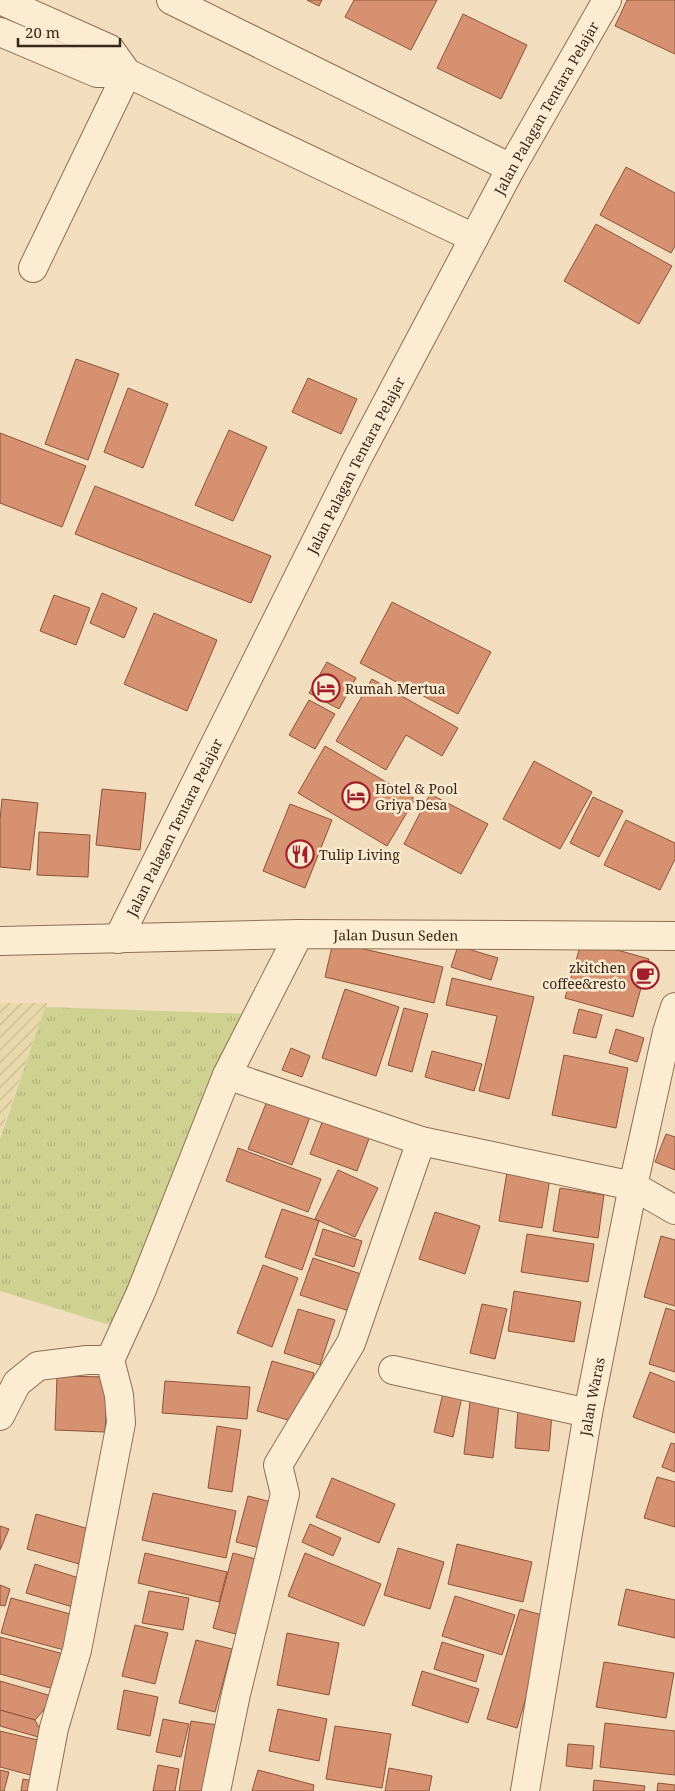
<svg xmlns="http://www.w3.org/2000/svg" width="675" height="1791" font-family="'Noto Serif',serif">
  <defs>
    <pattern id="farmland-furrows" width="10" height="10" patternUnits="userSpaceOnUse" patternTransform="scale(1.25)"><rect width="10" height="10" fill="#e9d9aa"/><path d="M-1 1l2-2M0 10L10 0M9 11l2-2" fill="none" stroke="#c9ba92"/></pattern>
    <pattern id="grass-tufts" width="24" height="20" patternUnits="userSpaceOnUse" patternTransform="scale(1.25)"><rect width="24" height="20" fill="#cfd191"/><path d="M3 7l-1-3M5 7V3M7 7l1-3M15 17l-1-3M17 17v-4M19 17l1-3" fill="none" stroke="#b2b37c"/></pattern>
  </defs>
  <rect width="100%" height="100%" fill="#f2debe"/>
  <path fill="url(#farmland-furrows)" d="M 0,1003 L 47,1003 L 0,1135 Z"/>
  <path fill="url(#grass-tufts)" d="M 45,1007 L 252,1014 L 116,1327 L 0,1291 L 0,1139 Z"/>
  <g fill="#d59170" stroke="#8e5338">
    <path d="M 307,0 L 322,0 L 319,6 Z"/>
    <path d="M 354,0 L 437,0 L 411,50 L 345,17 Z"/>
    <path d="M 627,0 L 675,0 L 675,54 L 615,26 Z"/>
    <path d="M 463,14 L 527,45 L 501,99 L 437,68 Z"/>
    <path d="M 626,167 L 675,193 L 675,246 L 671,253 L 600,215 Z"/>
    <path d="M 596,224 L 672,266 L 639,324 L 564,281 Z"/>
    <path d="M 76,359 L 119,374 L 88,460 L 45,444 Z"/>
    <path d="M 308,378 L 357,399 L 341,434 L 292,412 Z"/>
    <path d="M 128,388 L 168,404 L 143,468 L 104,452 Z"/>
    <path d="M 229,430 L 267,447 L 233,521 L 195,505 Z"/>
    <path d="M 0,433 L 86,466 L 62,527 L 0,503 Z"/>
    <path d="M 95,486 L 271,556 L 251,603 L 75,534 Z"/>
    <path d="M 102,593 L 137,608 L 124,638 L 90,623 Z"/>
    <path d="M 54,595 L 90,608 L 76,645 L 40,631 Z"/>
    <path d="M 392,602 L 491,652 L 458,714 L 360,663 Z"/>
    <path d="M 154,613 L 217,640 L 187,711 L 124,684 Z"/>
    <path d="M 327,662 L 356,678 L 339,709 L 309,693 Z"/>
    <path d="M 372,679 L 458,728 L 442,756 L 406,735 L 386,770 L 336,741 Z"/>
    <path d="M 309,700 L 335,714 L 315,749 L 289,735 Z"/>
    <path d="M 325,746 L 415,799 L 387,846 L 298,793 Z"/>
    <path d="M 534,761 L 592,792 L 560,849 L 503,819 Z"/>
    <path d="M 102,789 L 146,793 L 140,850 L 96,845 Z"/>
    <path d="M 430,794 L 488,824 L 461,874 L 404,844 Z"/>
    <path d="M 593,797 L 623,811 L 599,857 L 570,843 Z"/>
    <path d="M 2,799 L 38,803 L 30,870 L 0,867 L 0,820 Z"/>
    <path d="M 290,804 L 332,820 L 305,888 L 263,871 Z"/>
    <path d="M 626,820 L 675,843 L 675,859 L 660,890 L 604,865 Z"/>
    <path d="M 39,832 L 90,835 L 88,877 L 37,875 Z"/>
    <path d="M 582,940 L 649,959 L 633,1017 L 565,998 Z"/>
    <path d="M 333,942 L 443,967 L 434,1003 L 325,977 Z"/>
    <path d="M 458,946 L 498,958 L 491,980 L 451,967 Z"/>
    <path d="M 452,978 L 534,997 L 509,1099 L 479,1091 L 497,1016 L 446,1005 Z"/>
    <path d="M 345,989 L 399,1007 L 376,1076 L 322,1058 Z"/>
    <path d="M 404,1008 L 428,1014 L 412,1072 L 388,1065 Z"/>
    <path d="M 579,1009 L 602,1015 L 596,1038 L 573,1033 Z"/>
    <path d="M 616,1029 L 644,1038 L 637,1062 L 609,1053 Z"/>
    <path d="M 291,1048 L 310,1056 L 302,1077 L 282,1070 Z"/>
    <path d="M 432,1051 L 482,1064 L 474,1091 L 425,1077 Z"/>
    <path d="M 564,1055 L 628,1068 L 616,1128 L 552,1115 Z"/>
    <path d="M 267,1101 L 310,1117 L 292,1165 L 248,1149 Z"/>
    <path d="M 323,1120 L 370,1136 L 357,1171 L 310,1154 Z"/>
    <path d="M 666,1134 L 675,1137 L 675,1170 L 655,1162 Z"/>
    <path d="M 238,1148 L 321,1179 L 308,1212 L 226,1181 Z"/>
    <path d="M 508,1166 L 551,1172 L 542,1228 L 499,1221 Z"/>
    <path d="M 338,1170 L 378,1188 L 355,1237 L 315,1219 Z"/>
    <path d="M 560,1188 L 604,1195 L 598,1238 L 553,1231 Z"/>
    <path d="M 282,1209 L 319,1221 L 302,1270 L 265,1257 Z"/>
    <path d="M 435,1212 L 480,1226 L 465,1274 L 419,1259 Z"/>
    <path d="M 323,1229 L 362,1241 L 354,1267 L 315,1255 Z"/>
    <path d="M 527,1234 L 594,1244 L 588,1282 L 521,1272 Z"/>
    <path d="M 661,1236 L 675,1240 L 675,1306 L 644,1297 Z"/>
    <path d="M 313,1258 L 361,1274 L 349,1311 L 300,1295 Z"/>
    <path d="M 263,1265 L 298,1278 L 272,1347 L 237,1333 Z"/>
    <path d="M 514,1291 L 581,1302 L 574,1342 L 508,1331 Z"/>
    <path d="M 482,1304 L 507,1309 L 495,1359 L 470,1353 Z"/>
    <path d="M 666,1308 L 675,1311 L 675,1372 L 649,1364 Z"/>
    <path d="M 298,1309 L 335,1320 L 320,1365 L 284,1353 Z"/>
    <path d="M 272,1361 L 314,1373 L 298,1423 L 257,1411 Z"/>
    <path d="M 650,1372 L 675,1382 L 675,1433 L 633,1417 Z"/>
    <path d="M 57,1376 L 108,1377 L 105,1432 L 55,1430 Z"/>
    <path d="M 165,1381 L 250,1387 L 247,1419 L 162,1413 Z"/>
    <path d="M 443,1393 L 462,1397 L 453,1437 L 434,1432 Z"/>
    <path d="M 471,1393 L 500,1397 L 493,1458 L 464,1454 Z"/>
    <path d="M 518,1410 L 552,1413 L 549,1451 L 515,1448 Z"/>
    <path d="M 217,1426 L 241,1430 L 232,1492 L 208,1488 Z"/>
    <path d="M 671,1443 L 675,1444 L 675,1472 L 662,1467 Z"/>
    <path d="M 657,1477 L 675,1482 L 675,1527 L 644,1518 Z"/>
    <path d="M 332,1478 L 395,1504 L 379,1543 L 316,1517 Z"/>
    <path d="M 153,1493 L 236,1511 L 226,1558 L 142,1540 Z"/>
    <path d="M 248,1496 L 283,1505 L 271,1551 L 236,1542 Z"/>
    <path d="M 36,1514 L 96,1531 L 86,1566 L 27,1549 Z"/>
    <path d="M 310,1524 L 341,1538 L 333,1556 L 302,1542 Z"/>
    <path d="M 0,1526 L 9,1529 L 0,1550 Z"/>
    <path d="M 457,1544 L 532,1562 L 523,1602 L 448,1584 Z"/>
    <path d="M 398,1548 L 444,1562 L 430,1609 L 384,1595 Z"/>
    <path d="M 145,1553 L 227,1572 L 219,1602 L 138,1583 Z"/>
    <path d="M 233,1553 L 267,1562 L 247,1637 L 213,1628 Z"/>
    <path d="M 305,1553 L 381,1584 L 364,1626 L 288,1596 Z"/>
    <path d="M 35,1564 L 85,1580 L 76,1608 L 26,1593 Z"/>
    <path d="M 0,1585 L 10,1589 L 5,1606 L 0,1605 Z"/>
    <path d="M 626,1589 L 675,1600 L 675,1638 L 618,1625 Z"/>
    <path d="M 149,1591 L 189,1598 L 183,1630 L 142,1623 Z"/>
    <path d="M 455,1596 L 515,1615 L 502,1655 L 442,1636 Z"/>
    <path d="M 11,1598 L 74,1615 L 64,1650 L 1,1633 Z"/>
    <path d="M 520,1609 L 550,1617 L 517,1728 L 487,1719 Z"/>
    <path d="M 135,1625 L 168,1633 L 155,1684 L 122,1676 Z"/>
    <path d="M 287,1633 L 339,1643 L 329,1695 L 277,1685 Z"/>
    <path d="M 0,1637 L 71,1656 L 61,1691 L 0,1674 Z"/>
    <path d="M 196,1640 L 232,1649 L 215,1712 L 179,1703 Z"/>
    <path d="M 442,1642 L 484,1655 L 476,1682 L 434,1669 Z"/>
    <path d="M 604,1662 L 674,1673 L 666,1718 L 596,1707 Z"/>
    <path d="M 422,1671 L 479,1689 L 468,1723 L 412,1705 Z"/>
    <path d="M 0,1681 L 55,1697 L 35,1720 L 0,1710 Z"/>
    <path d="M 124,1690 L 158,1697 L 150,1736 L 117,1729 Z"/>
    <path d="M 278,1709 L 327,1719 L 319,1761 L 269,1751 Z"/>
    <path d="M 0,1710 L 35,1720 L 45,1739 L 0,1726 Z"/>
    <path d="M 163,1719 L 189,1724 L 181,1757 L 156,1752 Z"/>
    <path d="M 191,1721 L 224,1726 L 213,1791 L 179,1791 Z"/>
    <path d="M 605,1723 L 675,1731 L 675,1775 L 600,1767 Z"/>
    <path d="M 335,1726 L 391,1734 L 382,1788 L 326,1779 Z"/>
    <path d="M 0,1731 L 50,1743 L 42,1778 L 0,1767 Z"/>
    <path d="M 568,1744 L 594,1746 L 592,1769 L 566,1766 Z"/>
    <path d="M 158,1765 L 179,1769 L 175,1791 L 153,1791 Z"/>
    <path d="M 389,1768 L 432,1776 L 429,1791 L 385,1791 Z"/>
    <path d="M 0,1770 L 9,1772 L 4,1791 L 0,1791 Z"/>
    <path d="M 258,1770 L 314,1785 L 313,1791 L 252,1791 Z"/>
    <path d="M 23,1779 L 38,1782 L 36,1791 L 21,1791 Z"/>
    <path d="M 594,1780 L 645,1786 L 644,1791 L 593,1791 Z"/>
    <path d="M 658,1783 L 675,1785 L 675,1791 L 657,1791 Z"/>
  </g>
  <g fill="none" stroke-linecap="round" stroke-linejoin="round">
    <g stroke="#8d6e55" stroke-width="30">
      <g id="minor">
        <path d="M 0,0 L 110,49 L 127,73"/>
        <path d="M 171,0 L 511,168"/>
        <path d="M 0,32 L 97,73 L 127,73 L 474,238"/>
        <path d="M 33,268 L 127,73"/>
        <path id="s1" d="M 118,939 L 357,459 L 511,168 L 607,0"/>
        <path id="s2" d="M 0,941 L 299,934 L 675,936"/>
        <path d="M 227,1075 L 421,1141"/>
        <path d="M 393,1370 L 588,1413"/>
        <path d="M 0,1416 L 17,1383 L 38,1366 L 87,1360 L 110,1360"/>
        <path d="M 42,1791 L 54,1728 L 77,1650 L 121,1423 L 119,1395 L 110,1360 L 141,1292 L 227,1075 L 299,934"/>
        <path d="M 216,1791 L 236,1694 L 285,1494 L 278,1465 L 351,1343 L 421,1141 L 633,1186 L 675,1210"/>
        <path id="s3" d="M 525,1791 L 588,1413 L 633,1186 L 667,1032 L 675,1007"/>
      </g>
    </g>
    <use href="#minor" stroke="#fcecd2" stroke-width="28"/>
  </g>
  <defs>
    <g id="hotel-ring" transform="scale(1.4375)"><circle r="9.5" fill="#f9e9ce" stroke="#a21e2b" stroke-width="1.5"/><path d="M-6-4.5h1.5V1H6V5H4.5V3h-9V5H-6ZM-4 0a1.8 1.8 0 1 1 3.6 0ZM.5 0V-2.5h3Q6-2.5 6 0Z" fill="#a21e2b"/></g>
    <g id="restaurant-ring" transform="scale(1.4375)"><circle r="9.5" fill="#f9e9ce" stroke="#a21e2b" stroke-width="1.5"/><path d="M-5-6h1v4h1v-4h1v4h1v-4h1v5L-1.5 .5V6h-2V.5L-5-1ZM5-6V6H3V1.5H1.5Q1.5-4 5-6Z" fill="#a21e2b"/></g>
    <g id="cafe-ring" transform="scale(1.4375)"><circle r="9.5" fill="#f9e9ce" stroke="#a21e2b" stroke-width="1.5"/><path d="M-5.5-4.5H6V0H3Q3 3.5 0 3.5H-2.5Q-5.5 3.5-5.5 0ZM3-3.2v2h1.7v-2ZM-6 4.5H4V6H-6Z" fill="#a21e2b"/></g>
  </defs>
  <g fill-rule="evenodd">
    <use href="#hotel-ring" x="326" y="688"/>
    <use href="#hotel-ring" x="356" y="796"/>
    <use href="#restaurant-ring" x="300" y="854"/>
    <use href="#cafe-ring" x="645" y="975"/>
  </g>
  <g text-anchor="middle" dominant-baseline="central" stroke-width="5" stroke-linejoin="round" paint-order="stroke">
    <g font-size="14" fill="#3a271b" stroke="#f9e9ce">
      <text stroke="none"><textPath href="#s1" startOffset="935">Jalan Palagan Tentara Pelajar</textPath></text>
      <text stroke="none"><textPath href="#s1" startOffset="530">Jalan Palagan Tentara Pelajar</textPath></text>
      <text stroke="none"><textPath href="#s1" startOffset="125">Jalan Palagan Tentara Pelajar</textPath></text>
      <text stroke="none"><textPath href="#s2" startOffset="396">Jalan Dusun Seden</textPath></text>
      <text stroke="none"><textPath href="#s3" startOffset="400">Jalan Waras</textPath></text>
    </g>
    <g font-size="14" fill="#3a271b" stroke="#f9e9ce" text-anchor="start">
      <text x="345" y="688">Rumah Mertua</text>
      <text x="375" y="788">Hotel &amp; Pool<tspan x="375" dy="16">Griya Desa</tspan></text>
      <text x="319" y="854">Tulip Living</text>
      <text x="626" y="967" text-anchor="end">zkitchen<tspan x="626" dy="16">coffee&amp;resto</tspan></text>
    </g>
  </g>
  <path d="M18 38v8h102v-8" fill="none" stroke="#3a271b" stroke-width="2.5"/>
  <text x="25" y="38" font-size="15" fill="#3a271b" stroke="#f9e9ce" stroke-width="4" paint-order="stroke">20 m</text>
</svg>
